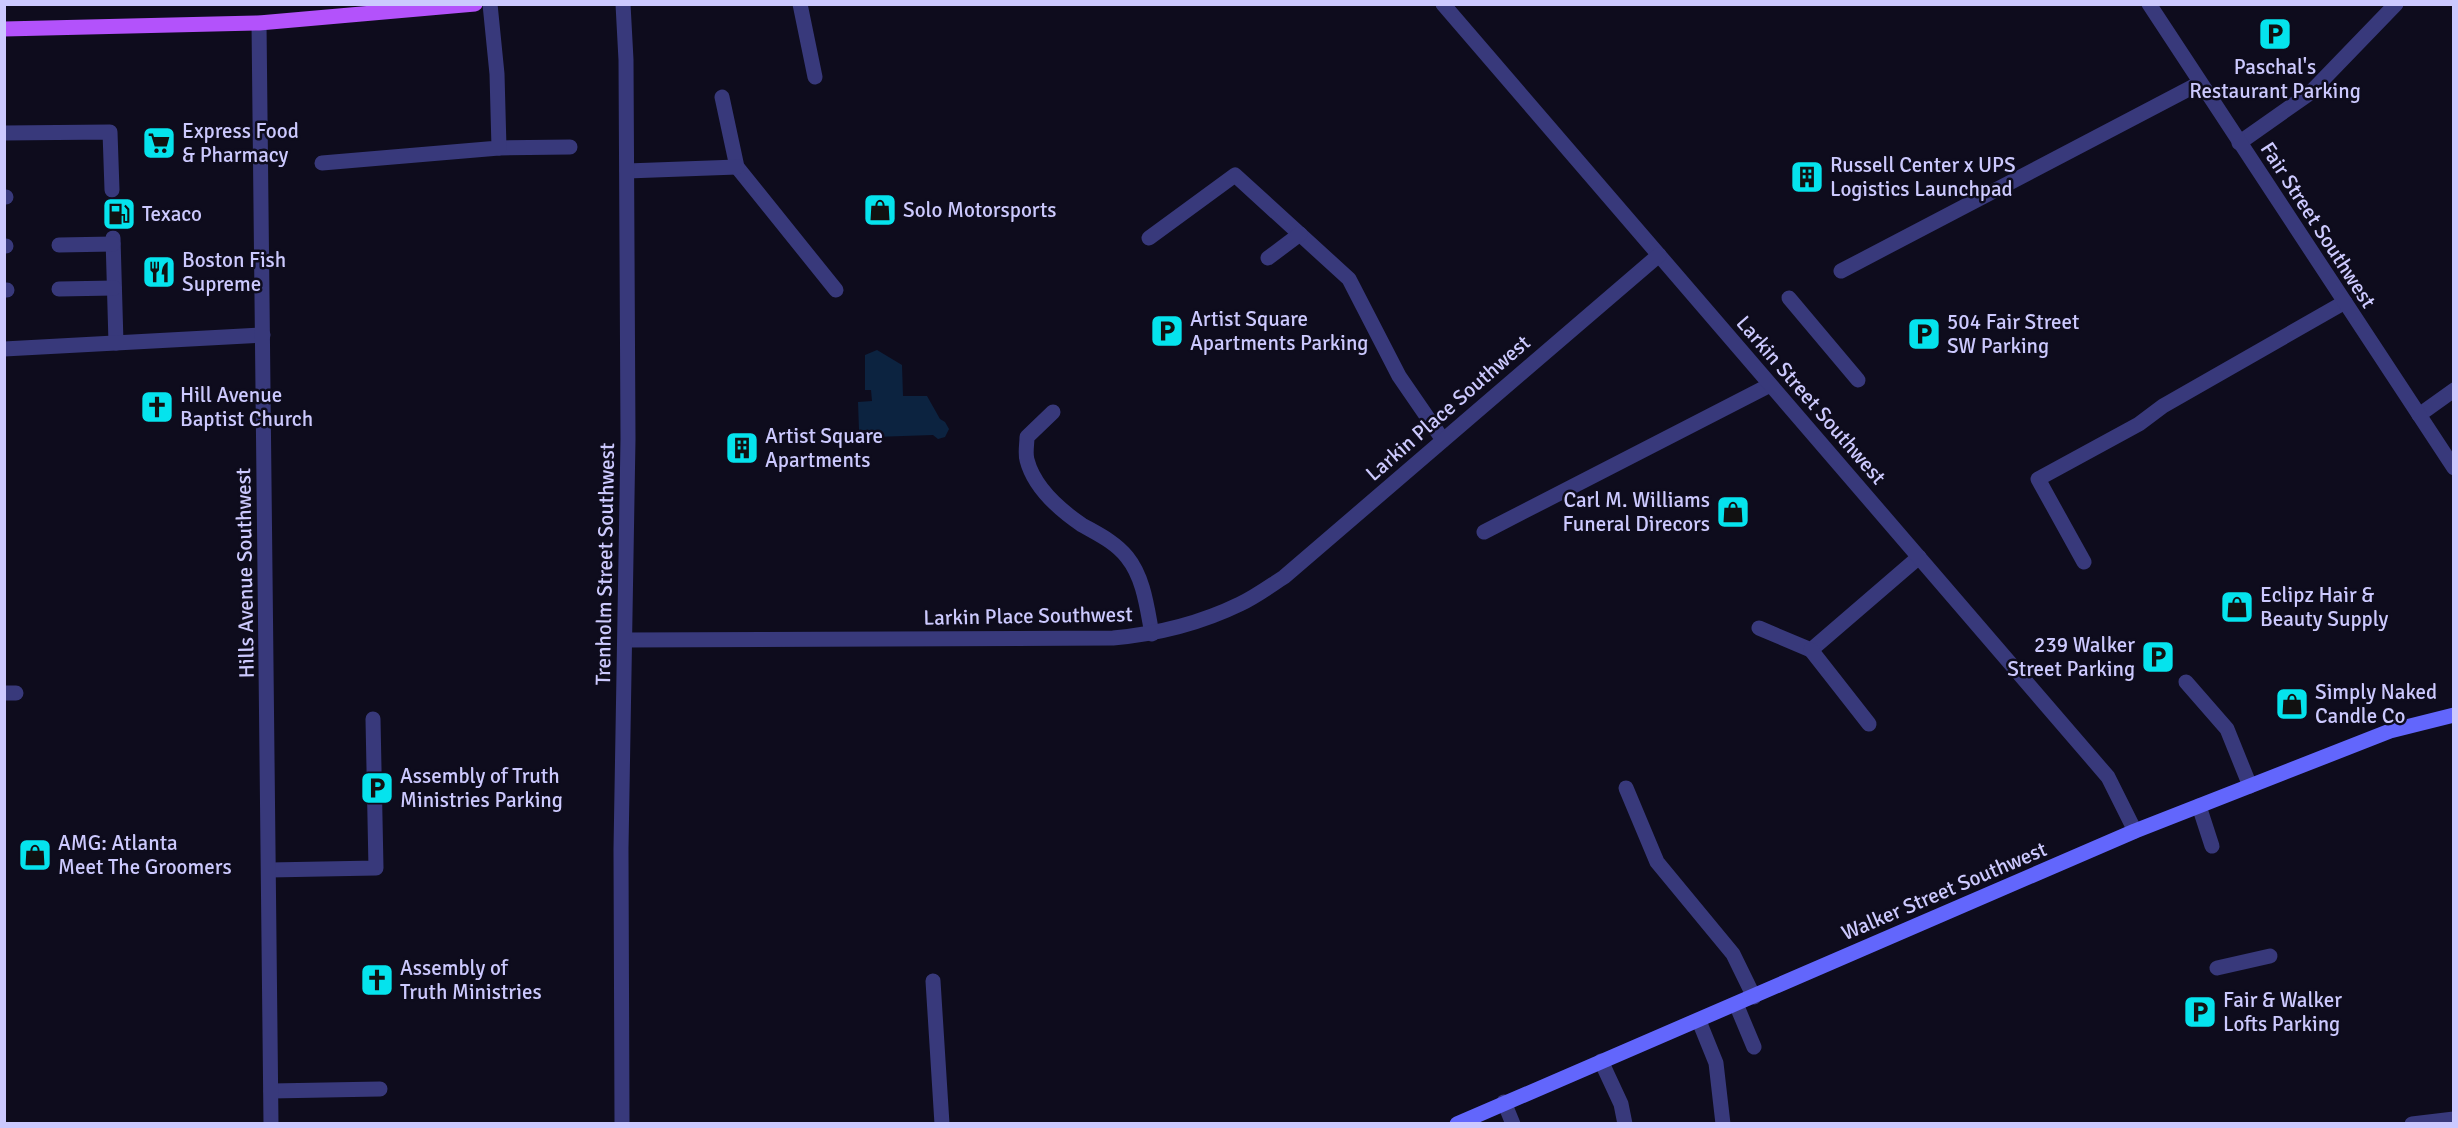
<svg xmlns="http://www.w3.org/2000/svg" width="2458" height="1128" font-family="Signika,sans-serif">
  <rect width="100%" height="100%" fill="#0e0c1d"/>
  <path fill="#0c2340" d="M 877,350 L 902,365 L 903,396 L 927,396 L 940,419 L 945,422 L 949,429 L 945,437 L 938,439 L 933,435 L 874,437 L 873,430 L 859,430 L 858,402 L 872,401 L 871,390 L 865,390 L 865,355 Z"/>
  <g fill="none" stroke-linecap="round" stroke-linejoin="round">
    <g stroke="#38397b" stroke-width="15">
      <path d="M 800,4 L 815,77"/>
      <path d="M 722,97 L 737,167 L 836,290"/>
      <path d="M 4,133 L 110,132 L 112,190"/>
      <path d="M 2239,143 L 2310,93 L 2396,4"/>
      <path d="M 499,148 L 570,147"/>
      <path d="M 322,163 L 499,148 L 497,74 L 490,4"/>
      <path d="M 627,171 L 737,167"/>
      <path d="M 4,197 L 6,197"/>
      <path d="M 113,238 L 116,343"/>
      <path d="M 1149,238 L 1235,175 L 1349,279 L 1399,376 L 1443,440"/>
      <path d="M 59,245 L 113,244"/>
      <path d="M 4,246 L 6,246"/>
      <path d="M 1268,258 L 1300,234"/>
      <path d="M 1841,271 L 2200,83"/>
      <path d="M 59,289 L 114,288"/>
      <path d="M 4,290 L 7,290"/>
      <path d="M 1789,298 L 1858,380"/>
      <path d="M 4,349 L 263,335"/>
      <path d="M 1053,412 L 1027,437 C 1027,444 1025,453 1027,460 C 1034,487 1060,510 1082,525 C 1098,534 1115,542 1127,557 C 1144,578 1147,608 1152,634"/>
      <path d="M 2419,415 L 2454,390"/>
      <path d="M 1484,532 L 1770,385"/>
      <path d="M 2084,562 L 2038,479 L 2139,424 L 2163,406 L 2345,302"/>
      <path d="M 1759,628 L 1811,650 L 1919,557"/>
      <path d="M 1811,650 L 1869,724"/>
      <path d="M 2186,682 L 2227,729 L 2250,786"/>
      <path d="M 4,693 L 16,693"/>
      <path d="M 1626,788 L 1657,862 L 1733,954 L 1754,997"/>
      <path d="M 2199,806 L 2212,846"/>
      <path d="M 269,870 L 376,868 L 373,719"/>
      <path d="M 2217,968 L 2270,956"/>
      <path d="M 933,981 L 942,1124"/>
      <path d="M 1736,1004 L 1754,1047"/>
      <path d="M 1699,1021 L 1716,1063 L 1723,1124"/>
      <path d="M 1601,1061 L 1621,1104 L 1625,1124"/>
      <path d="M 271,1091 L 380,1089"/>
      <path d="M 1504,1102 L 1513,1124"/>
      <path d="M 2412,1124 L 2454,1119"/>
    </g>
    <g stroke="#38397b" stroke-width="15">
      <path d="M 1443,4 L 2108,777 L 2135,831"/>
      <path d="M 2149,4 L 2454,468"/>
      <path d="M 259,23 L 271,1124"/>
      <path d="M 625,640 L 1113,638 C 1157,634 1199,624 1240,604 C 1255,597 1270,586 1284,577 L 1659,255"/>
      <path d="M 622,1124 L 621,849 L 628,439 L 626,60 L 623,4"/>
    </g>
    <path stroke="#6266fc" stroke-width="15" d="M 1457,1124 L 2135,831 L 2390,731 L 2454,715"/>
    <path stroke="#b352fb" stroke-width="15" d="M 4,29 L 259,23 L 475,4"/>
  </g>
  <defs>
    <g id="parking-square" transform="scale(1.725)"><rect x="-9" y="-9" width="18" height="18" rx="4" fill="#05e3ed" stroke="#0e0c1d"/><path d="M-3.5-5.5H1a3.5 3.5 0 0 1 0 7H-1V5.5H-3.5ZM-1-3.4V-.6H.8a1.4 1.4 0 0 0 0-2.8Z" fill="#111"/></g>
    <g id="supermarket-square" transform="scale(1.725)"><rect x="-9" y="-9" width="18" height="18" rx="4" fill="#05e3ed" stroke="#0e0c1d"/><path d="M-6-5.5h2.5l.6 2H6L4.5 2H-2.5L-4.4-4H-6ZM-1.5 3.2a1.3 1.3 0 1 0 .1 0ZM3 3.2a1.3 1.3 0 1 0 .1 0Z" fill="#111"/></g>
    <g id="building-square" transform="scale(1.725)"><rect x="-9" y="-9" width="18" height="18" rx="4" fill="#05e3ed" stroke="#0e0c1d"/><path d="M-4-6H4V6H1V3H-1V6H-4ZM-2.5-4.3h1.7v1.8h-1.7ZM.8-4.3h1.7v1.8H.8ZM-2.5-1h1.7V.8h-1.7ZM.8-1h1.7V.8H.8Z" fill="#111"/></g>
    <g id="shop-square" transform="scale(1.725)"><rect x="-9" y="-9" width="18" height="18" rx="4" fill="#05e3ed" stroke="#0e0c1d"/><path d="M-5-2.5h2.3a2.7 3.5 0 0 1 5.4 0H5L5.5 6h-11ZM-1.5-2.5h3a1.5 2.3 0 0 0-3 0Z" fill="#111"/></g>
    <g id="fuel-square" transform="scale(1.725)"><rect x="-9" y="-9" width="18" height="18" rx="4" fill="#05e3ed" stroke="#0e0c1d"/><path d="M-5.5-6h7V0h2V4h1.3V-2.5L3-4.5l.8-.8L6-3V5H2.5V1h-1V6h-7ZM-4.2-4.7v3.2H.2V-4.7Z" fill="#111"/></g>
    <g id="restaurant-square" transform="scale(1.725)"><rect x="-9" y="-9" width="18" height="18" rx="4" fill="#05e3ed" stroke="#0e0c1d"/><path d="M-5-6h1v4h1v-4h1v4h1v-4h1v5L-1.5 .5V6h-2V.5L-5-1ZM5-6V6H3V1.5H1.5Q1.5-4 5-6Z" fill="#111"/></g>
    <g id="church-square" transform="scale(1.725)"><rect x="-9" y="-9" width="18" height="18" rx="4" fill="#05e3ed" stroke="#0e0c1d"/><path d="M-1.2-6h2.4v3.5h3.3v2.4h-3.3V6h-2.4V-.1h-3.3v-2.4h3.3Z" fill="#111"/></g>
  </defs>
  <g fill-rule="evenodd">
    <use href="#parking-square" x="2275" y="34"/>
    <use href="#supermarket-square" x="159" y="143"/>
    <use href="#building-square" x="1807" y="177"/>
    <use href="#shop-square" x="880" y="210"/>
    <use href="#fuel-square" x="119" y="214"/>
    <use href="#restaurant-square" x="159" y="272"/>
    <use href="#parking-square" x="1167" y="331"/>
    <use href="#parking-square" x="1924" y="334"/>
    <use href="#church-square" x="157" y="407"/>
    <use href="#building-square" x="742" y="448"/>
    <use href="#shop-square" x="1733" y="512"/>
    <use href="#shop-square" x="2237" y="607"/>
    <use href="#parking-square" x="2158" y="657"/>
    <use href="#shop-square" x="2292" y="704"/>
    <use href="#parking-square" x="377" y="788"/>
    <use href="#shop-square" x="35" y="855"/>
    <use href="#church-square" x="377" y="980"/>
    <use href="#parking-square" x="2200" y="1012"/>
  </g>
  <g text-anchor="middle" dominant-baseline="central" stroke-width="5" stroke-linejoin="round" paint-order="stroke">
    <g font-size="21" fill="#ccc9fe" stroke="#0e0c1d" text-anchor="start">
      <text x="2275" y="67" text-anchor="middle">Paschal's<tspan x="2275" dy="24">Restaurant Parking</tspan></text>
      <text x="182" y="131">Express Food<tspan x="182" dy="24">&amp; Pharmacy</tspan></text>
      <text x="1830" y="165">Russell Center x UPS<tspan x="1830" dy="24">Logistics Launchpad</tspan></text>
      <text x="903" y="210">Solo Motorsports</text>
      <text x="142" y="214">Texaco</text>
      <text x="182" y="260">Boston Fish<tspan x="182" dy="24">Supreme</tspan></text>
      <text x="1190" y="319">Artist Square<tspan x="1190" dy="24">Apartments Parking</tspan></text>
      <text x="1947" y="322">504 Fair Street<tspan x="1947" dy="24">SW Parking</tspan></text>
      <text x="180" y="395">Hill Avenue<tspan x="180" dy="24">Baptist Church</tspan></text>
      <text x="765" y="436">Artist Square<tspan x="765" dy="24">Apartments</tspan></text>
      <text x="1710" y="500" text-anchor="end">Carl M. Williams<tspan x="1710" dy="24">Funeral Direcors</tspan></text>
      <text x="2260" y="595">Eclipz Hair &amp;<tspan x="2260" dy="24">Beauty Supply</tspan></text>
      <text x="2135" y="645" text-anchor="end">239 Walker<tspan x="2135" dy="24">Street Parking</tspan></text>
      <text x="2315" y="692">Simply Naked<tspan x="2315" dy="24">Candle Co</tspan></text>
      <text x="400" y="776">Assembly of Truth<tspan x="400" dy="24">Ministries Parking</tspan></text>
      <text x="58" y="843">AMG: Atlanta<tspan x="58" dy="24">Meet The Groomers</tspan></text>
      <text x="400" y="968">Assembly of<tspan x="400" dy="24">Truth Ministries</tspan></text>
      <text x="2223" y="1000">Fair &amp; Walker<tspan x="2223" dy="24">Lofts Parking</tspan></text>
    </g>
    <g font-size="21" fill="#ccc9fe" stroke="#0e0c1d">
      <text transform="translate(2318 225) rotate(57)">Fair Street Southwest</text>
      <text transform="translate(1811 400) rotate(49)">Larkin Street Southwest</text>
      <text transform="translate(1448 408) rotate(-41)">Larkin Place Southwest</text>
      <text transform="translate(605 564) rotate(-89)">Trenholm Street Southwest</text>
      <text transform="translate(245 573) rotate(-91)">Hills Avenue Southwest</text>
      <text transform="translate(1028 616) rotate(-1)">Larkin Place Southwest</text>
      <text transform="translate(1944 891) rotate(-23)">Walker Street Southwest</text>
    </g>
  </g>
  <rect width="2458" height="1128" fill="none" stroke="#ccc9fe" stroke-width="12"/>
</svg>
